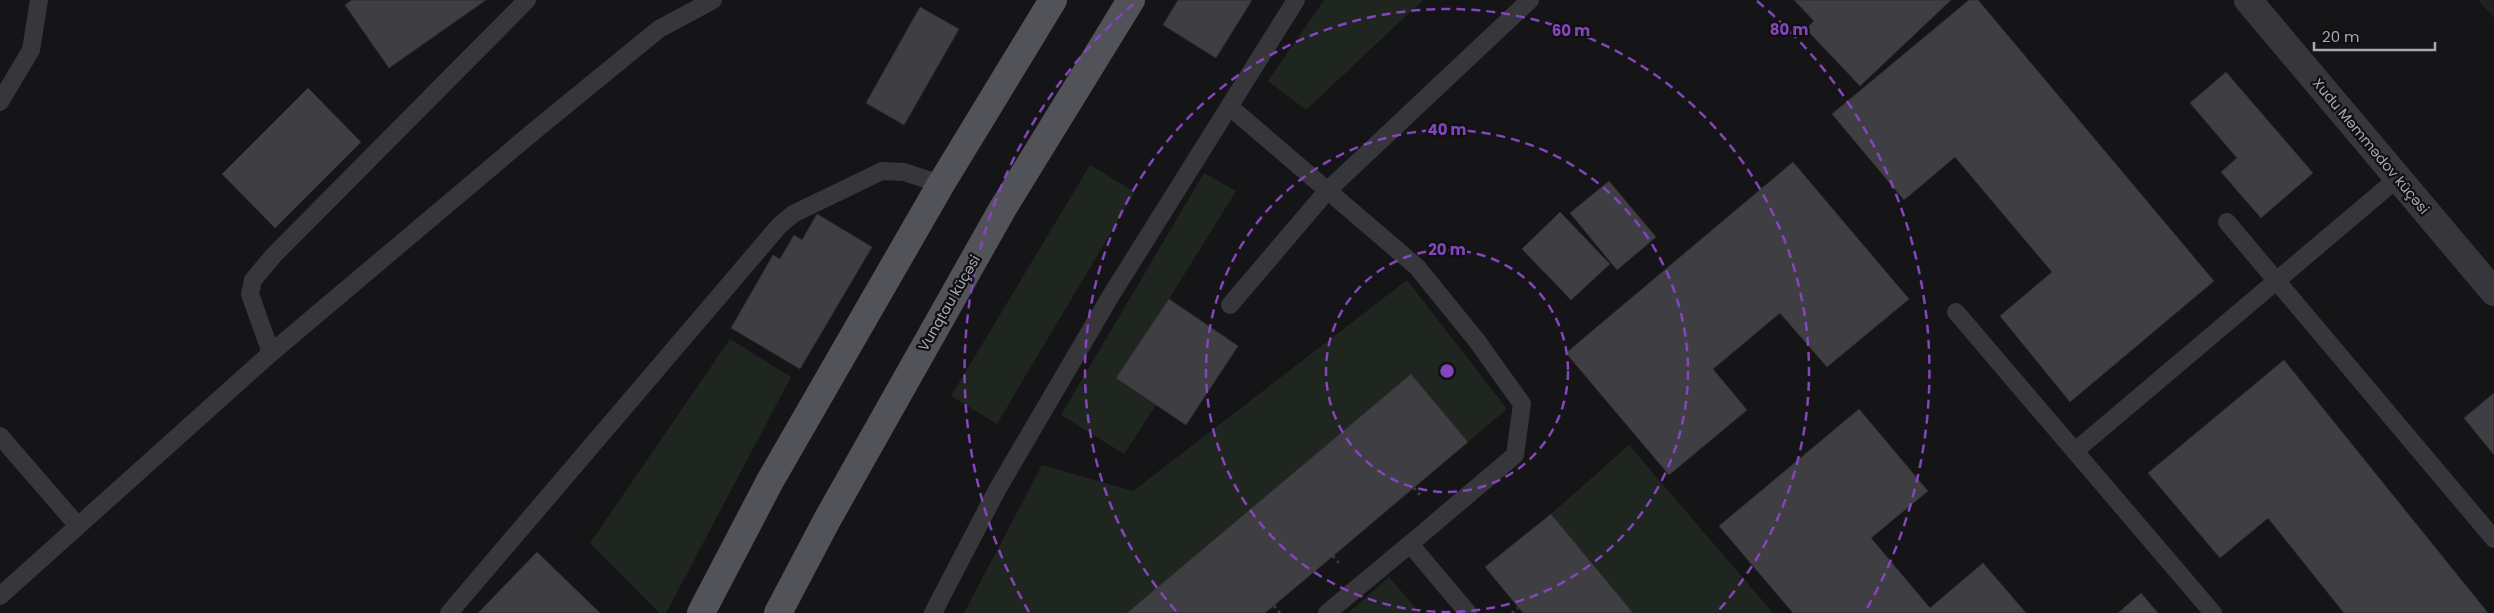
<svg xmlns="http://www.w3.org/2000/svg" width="2494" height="613" font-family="Poppins,sans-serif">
  <rect width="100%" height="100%" fill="#151416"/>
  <path fill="#212123" d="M 2478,0 L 2494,0 L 2494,18 Z"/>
  <g fill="#1f2620">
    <path d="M 1324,0 L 1423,0 L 1306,110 L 1268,81 Z"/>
    <path d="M 1090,165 L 1135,192 L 997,424 L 951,396 Z"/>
    <path d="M 1204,173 L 1236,191 L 1169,299 L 1117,378 L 1156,405 L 1124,454 L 1061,415 Z"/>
    <path d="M 1407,280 L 1507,409 L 1468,442 L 1411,374 L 1127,613 L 964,613 L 1042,465 L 1133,491 Z"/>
    <path d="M 730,339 L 791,377 L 666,613 L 659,613 L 590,543 Z"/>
    <path d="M 1629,445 L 1773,613 L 1633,613 L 1551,514 Z"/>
    <path d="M 1389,577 L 1420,613 L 1348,613 Z"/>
  </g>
  <g fill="#3f3f43" stroke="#2f2f32">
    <path d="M 352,0 L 486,0 L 389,68 L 345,5 Z"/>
    <path d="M 1178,0 L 1252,0 L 1216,58 L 1163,25 Z"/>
    <path d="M 1794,0 L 1951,0 L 1860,86 L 1806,29 L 1814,21 Z"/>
    <path d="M 1969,0 L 1978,0 L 2214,281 L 2070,402 L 2000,316 L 2052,272 L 1955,157 L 1904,200 L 1832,114 Z"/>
    <path d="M 920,7 L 959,29 L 904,125 L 866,103 Z"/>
    <path d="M 2226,72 L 2313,173 L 2261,218 L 2221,172 L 2237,158 L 2190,103 Z"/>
    <path d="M 308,88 L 361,142 L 275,228 L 222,174 Z"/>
    <path d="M 1793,162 L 1909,299 L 1827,367 L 1780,313 L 1713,369 L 1747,410 L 1669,475 L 1566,353 Z"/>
    <path d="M 1609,181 L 1656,237 L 1617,270 L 1570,213 Z"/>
    <path d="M 1560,212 L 1610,264 L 1571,300 L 1522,249 Z"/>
    <path d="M 817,214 L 872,247 L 800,369 L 731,328 L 773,255 L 780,259 L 794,235 L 802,240 Z"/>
    <path d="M 1169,299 L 1238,346 L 1186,425 L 1116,378 Z"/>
    <path d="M 2284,360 L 2488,613 L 2344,613 L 2268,518 L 2220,558 L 2148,473 Z"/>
    <path d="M 1411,374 L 1468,442 L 1333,556 L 1265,613 L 1127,613 Z"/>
    <path d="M 2494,393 L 2494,455 L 2464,418 Z"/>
    <path d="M 1859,409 L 1928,491 L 1871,538 L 1930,608 L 1983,563 L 2026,613 L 1793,613 L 1719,526 Z"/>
    <path d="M 1551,514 L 1633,613 L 1523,613 L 1485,567 Z"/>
    <path d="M 537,552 L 600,613 L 478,613 Z"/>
    <path d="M 2141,593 L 2158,613 L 2118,613 Z"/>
  </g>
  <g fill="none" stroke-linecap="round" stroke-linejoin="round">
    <g stroke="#3c3d42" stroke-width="3" stroke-dasharray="2.5 4" stroke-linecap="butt">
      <path d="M 1414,488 L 1420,495"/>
      <path d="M 1333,556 L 1339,563"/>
      <path d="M 1274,606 L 1280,613"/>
      <path d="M 1512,613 L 1518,608"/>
    </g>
    <g stroke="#36363b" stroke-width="18">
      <path d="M 0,102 L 31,50 L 39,0"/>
      <path d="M 1230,107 L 1417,267 L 1477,341 L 1522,404 L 1515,455 L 1410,544 L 1468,613"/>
      <path d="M 2227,222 L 2494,539"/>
      <path d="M 1230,305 L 1327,191 L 1530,0"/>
      <path d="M 1956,312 L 2213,613"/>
      <path d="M 271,353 L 250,294 L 253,280 L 274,255 L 527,0"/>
      <path d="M 0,436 L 78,526"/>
      <path d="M 2075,451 L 2398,178"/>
      <path d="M 0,596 L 271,353 L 533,132 L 659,29 L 713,0"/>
      <path d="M 449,613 L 779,226 L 793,214 L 882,171 L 904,172 L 941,184"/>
      <path d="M 933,613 L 997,490 L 1110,297 L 1296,0"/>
      <path d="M 1327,613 L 1410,544"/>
    </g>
    <path stroke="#36363b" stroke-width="28" d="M 2248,0 L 2494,292"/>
    <g stroke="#525359" stroke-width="28">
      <path d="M 701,613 L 770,481 L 941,184 L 1053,0"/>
      <path d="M 778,613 L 827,520 L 1003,208 L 1131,0"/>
    </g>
  </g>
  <g fill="none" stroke="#8445bd" stroke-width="2.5" stroke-dasharray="9 6">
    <circle cx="1447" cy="371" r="121"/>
    <circle cx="1447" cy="371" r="241"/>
    <path d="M1176 611A362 362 0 1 1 1718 611"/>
    <path d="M1029 612A483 483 0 0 1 1137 1M1757 1A483 483 0 0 1 1865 612"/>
  </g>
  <g text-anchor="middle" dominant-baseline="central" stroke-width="4.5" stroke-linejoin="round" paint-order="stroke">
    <g font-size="14" fill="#a7aab5" stroke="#100f11">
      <text transform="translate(2371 146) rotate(50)">Xudu Məmmədov küçəsi</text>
      <text transform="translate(949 303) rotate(-60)">Vunqtau küçəsi</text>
    </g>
  </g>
  <circle cx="1447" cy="371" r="8" fill="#8445bd" stroke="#100f11" stroke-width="2.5"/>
  <g font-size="15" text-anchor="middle" font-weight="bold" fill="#8445bd" stroke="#100f11" stroke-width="4.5" stroke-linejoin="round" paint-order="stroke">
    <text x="1789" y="35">80 m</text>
    <text x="1571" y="36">60 m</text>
    <text x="1447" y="135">40 m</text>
    <text x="1447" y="255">20 m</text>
  </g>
  <path d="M2314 42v8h121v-8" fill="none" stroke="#a7aab5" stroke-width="2.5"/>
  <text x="2322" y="42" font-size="15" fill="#a7aab5" stroke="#100f11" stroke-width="4" paint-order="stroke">20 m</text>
</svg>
